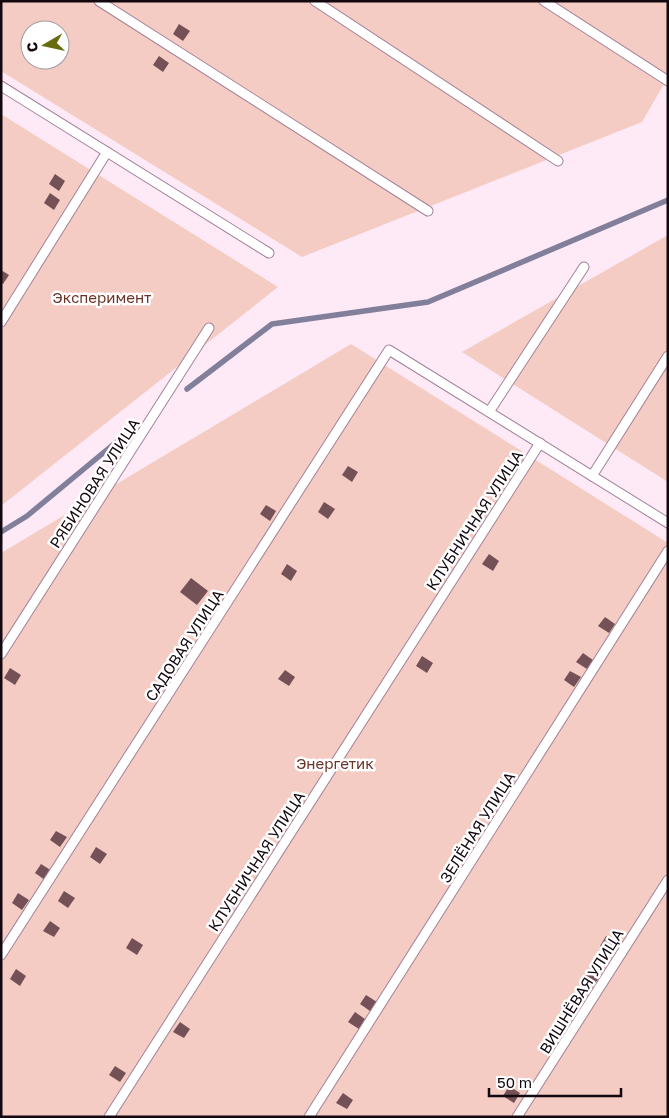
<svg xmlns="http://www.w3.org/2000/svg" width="669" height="1118" font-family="'Golos Text',sans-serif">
  <rect width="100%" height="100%" fill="#fee9f7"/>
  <g fill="#f4ccc3" fill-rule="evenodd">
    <path d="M 1,1 L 668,1 L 668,77 L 642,122 L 302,257 L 1,71 ZM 30,30 L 60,30 L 60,60 L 30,60 Z"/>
    <path d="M 1,114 L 278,287 L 1,506 Z"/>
    <path d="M 668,235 L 668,482 L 462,352 Z"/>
    <path d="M 351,344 L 668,543 L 668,1117 L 1,1117 L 1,553 Z"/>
  </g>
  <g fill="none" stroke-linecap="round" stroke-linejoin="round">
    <g stroke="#827f9a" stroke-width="5.5">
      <path d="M 187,389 L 272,324 L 428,302 L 668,200"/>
      <path d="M 1,532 L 27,516 L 120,439"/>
    </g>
  </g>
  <g fill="#745057">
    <path d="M 179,24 L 190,31 L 183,41 L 173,34 Z"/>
    <path d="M 159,56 L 169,63 L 163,72 L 153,65 Z"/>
    <path d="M 55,174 L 65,181 L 59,191 L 49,184 Z"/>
    <path d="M 50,193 L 60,200 L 54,210 L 44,203 Z"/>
    <path d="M 1,270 L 9,275 L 3,284 L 1,283 Z"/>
    <path d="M 348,466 L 358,472 L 352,482 L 342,475 Z"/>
    <path d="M 324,502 L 335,509 L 328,519 L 318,512 Z"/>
    <path d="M 266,505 L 276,511 L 270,521 L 260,514 Z"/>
    <path d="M 489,554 L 499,561 L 493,571 L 482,564 Z"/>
    <path d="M 287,564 L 297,571 L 291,581 L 281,574 Z"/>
    <path d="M 191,578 L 208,591 L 197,605 L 180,592 Z"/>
    <path d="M 605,617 L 615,624 L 609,633 L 598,626 Z"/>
    <path d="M 583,653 L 593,660 L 587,669 L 576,662 Z"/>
    <path d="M 422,656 L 433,663 L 427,673 L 416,666 Z"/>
    <path d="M 10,668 L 21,675 L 15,685 L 4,678 Z"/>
    <path d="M 285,670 L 295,677 L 289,686 L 278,679 Z"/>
    <path d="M 570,671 L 581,677 L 574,687 L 564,680 Z"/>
    <path d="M 56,831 L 67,837 L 60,847 L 50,840 Z"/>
    <path d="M 96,847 L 107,854 L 100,864 L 90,857 Z"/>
    <path d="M 41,864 L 52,871 L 45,880 L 35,873 Z"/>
    <path d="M 64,891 L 75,898 L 68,908 L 58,901 Z"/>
    <path d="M 18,893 L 29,900 L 22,910 L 12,903 Z"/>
    <path d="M 50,921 L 60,928 L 54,937 L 43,931 Z"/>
    <path d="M 606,936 L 617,943 L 611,953 L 600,946 Z"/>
    <path d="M 132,938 L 143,945 L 137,955 L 126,948 Z"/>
    <path d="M 16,969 L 26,976 L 20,986 L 10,979 Z"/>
    <path d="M 588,972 L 598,979 L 592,988 L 581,981 Z"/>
    <path d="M 366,995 L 377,1002 L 370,1011 L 360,1004 Z"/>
    <path d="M 355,1012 L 365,1019 L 359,1029 L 348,1022 Z"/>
    <path d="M 180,1022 L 190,1029 L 184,1038 L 173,1032 Z"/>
    <path d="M 115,1066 L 126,1073 L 120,1082 L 109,1075 Z"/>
    <path d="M 509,1086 L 520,1093 L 514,1103 L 503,1096 Z"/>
    <path d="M 343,1093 L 353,1100 L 347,1109 L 336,1103 Z"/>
  </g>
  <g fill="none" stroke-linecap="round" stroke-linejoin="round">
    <g stroke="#a38298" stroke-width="11">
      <g id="lane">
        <path d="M 99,1 L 428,211"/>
        <path d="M 315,1 L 558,161"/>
        <path d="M 544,1 L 668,81"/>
        <path d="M 1,86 L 269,253"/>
        <path d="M 1,322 L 107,152"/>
        <path d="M 489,412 L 584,267"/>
        <path d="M 592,476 L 668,356"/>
        <path d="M 1,654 L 209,328"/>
        <path d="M 1,955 L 389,350 L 668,523"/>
        <path d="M 109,1117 L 540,443"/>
        <path d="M 309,1117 L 668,551"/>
        <path d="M 517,1117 L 668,880"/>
      </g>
    </g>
    <use href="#lane" stroke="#fff" stroke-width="9"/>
  </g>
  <g text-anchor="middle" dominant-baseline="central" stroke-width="5" stroke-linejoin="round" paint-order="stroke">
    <g font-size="15" fill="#6b3429" stroke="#fff">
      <text x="102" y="297">Эксперимент</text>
      <text x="335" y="763">Энергетик</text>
    </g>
    <g font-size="15" fill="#13080f" stroke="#fff">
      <text transform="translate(94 483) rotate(-57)">РЯБИНОВАЯ УЛИЦА</text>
      <text transform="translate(474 520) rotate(-57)">КЛУБНИЧНАЯ УЛИЦА</text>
      <text transform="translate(184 645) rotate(-57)">САДОВАЯ УЛИЦА</text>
      <text transform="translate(477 827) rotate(-58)">ЗЕЛЁНАЯ УЛИЦА</text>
      <text transform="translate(256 861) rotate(-57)">КЛУБНИЧНАЯ УЛИЦА</text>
      <text transform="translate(581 991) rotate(-58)">ВИШНЁВАЯ УЛИЦА</text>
    </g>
  </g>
  <rect width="669" height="1118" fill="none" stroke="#13080f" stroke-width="5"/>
  <g transform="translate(45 45) rotate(261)"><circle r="24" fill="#ffffff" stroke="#a19c9f"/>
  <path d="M0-4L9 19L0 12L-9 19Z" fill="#666c0f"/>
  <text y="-8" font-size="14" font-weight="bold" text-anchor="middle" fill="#13080f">С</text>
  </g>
  <path d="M489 1088v8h132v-8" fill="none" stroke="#13080f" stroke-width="2.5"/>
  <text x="497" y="1088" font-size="15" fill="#13080f" stroke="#ffffff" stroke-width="4" paint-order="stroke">50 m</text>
</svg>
